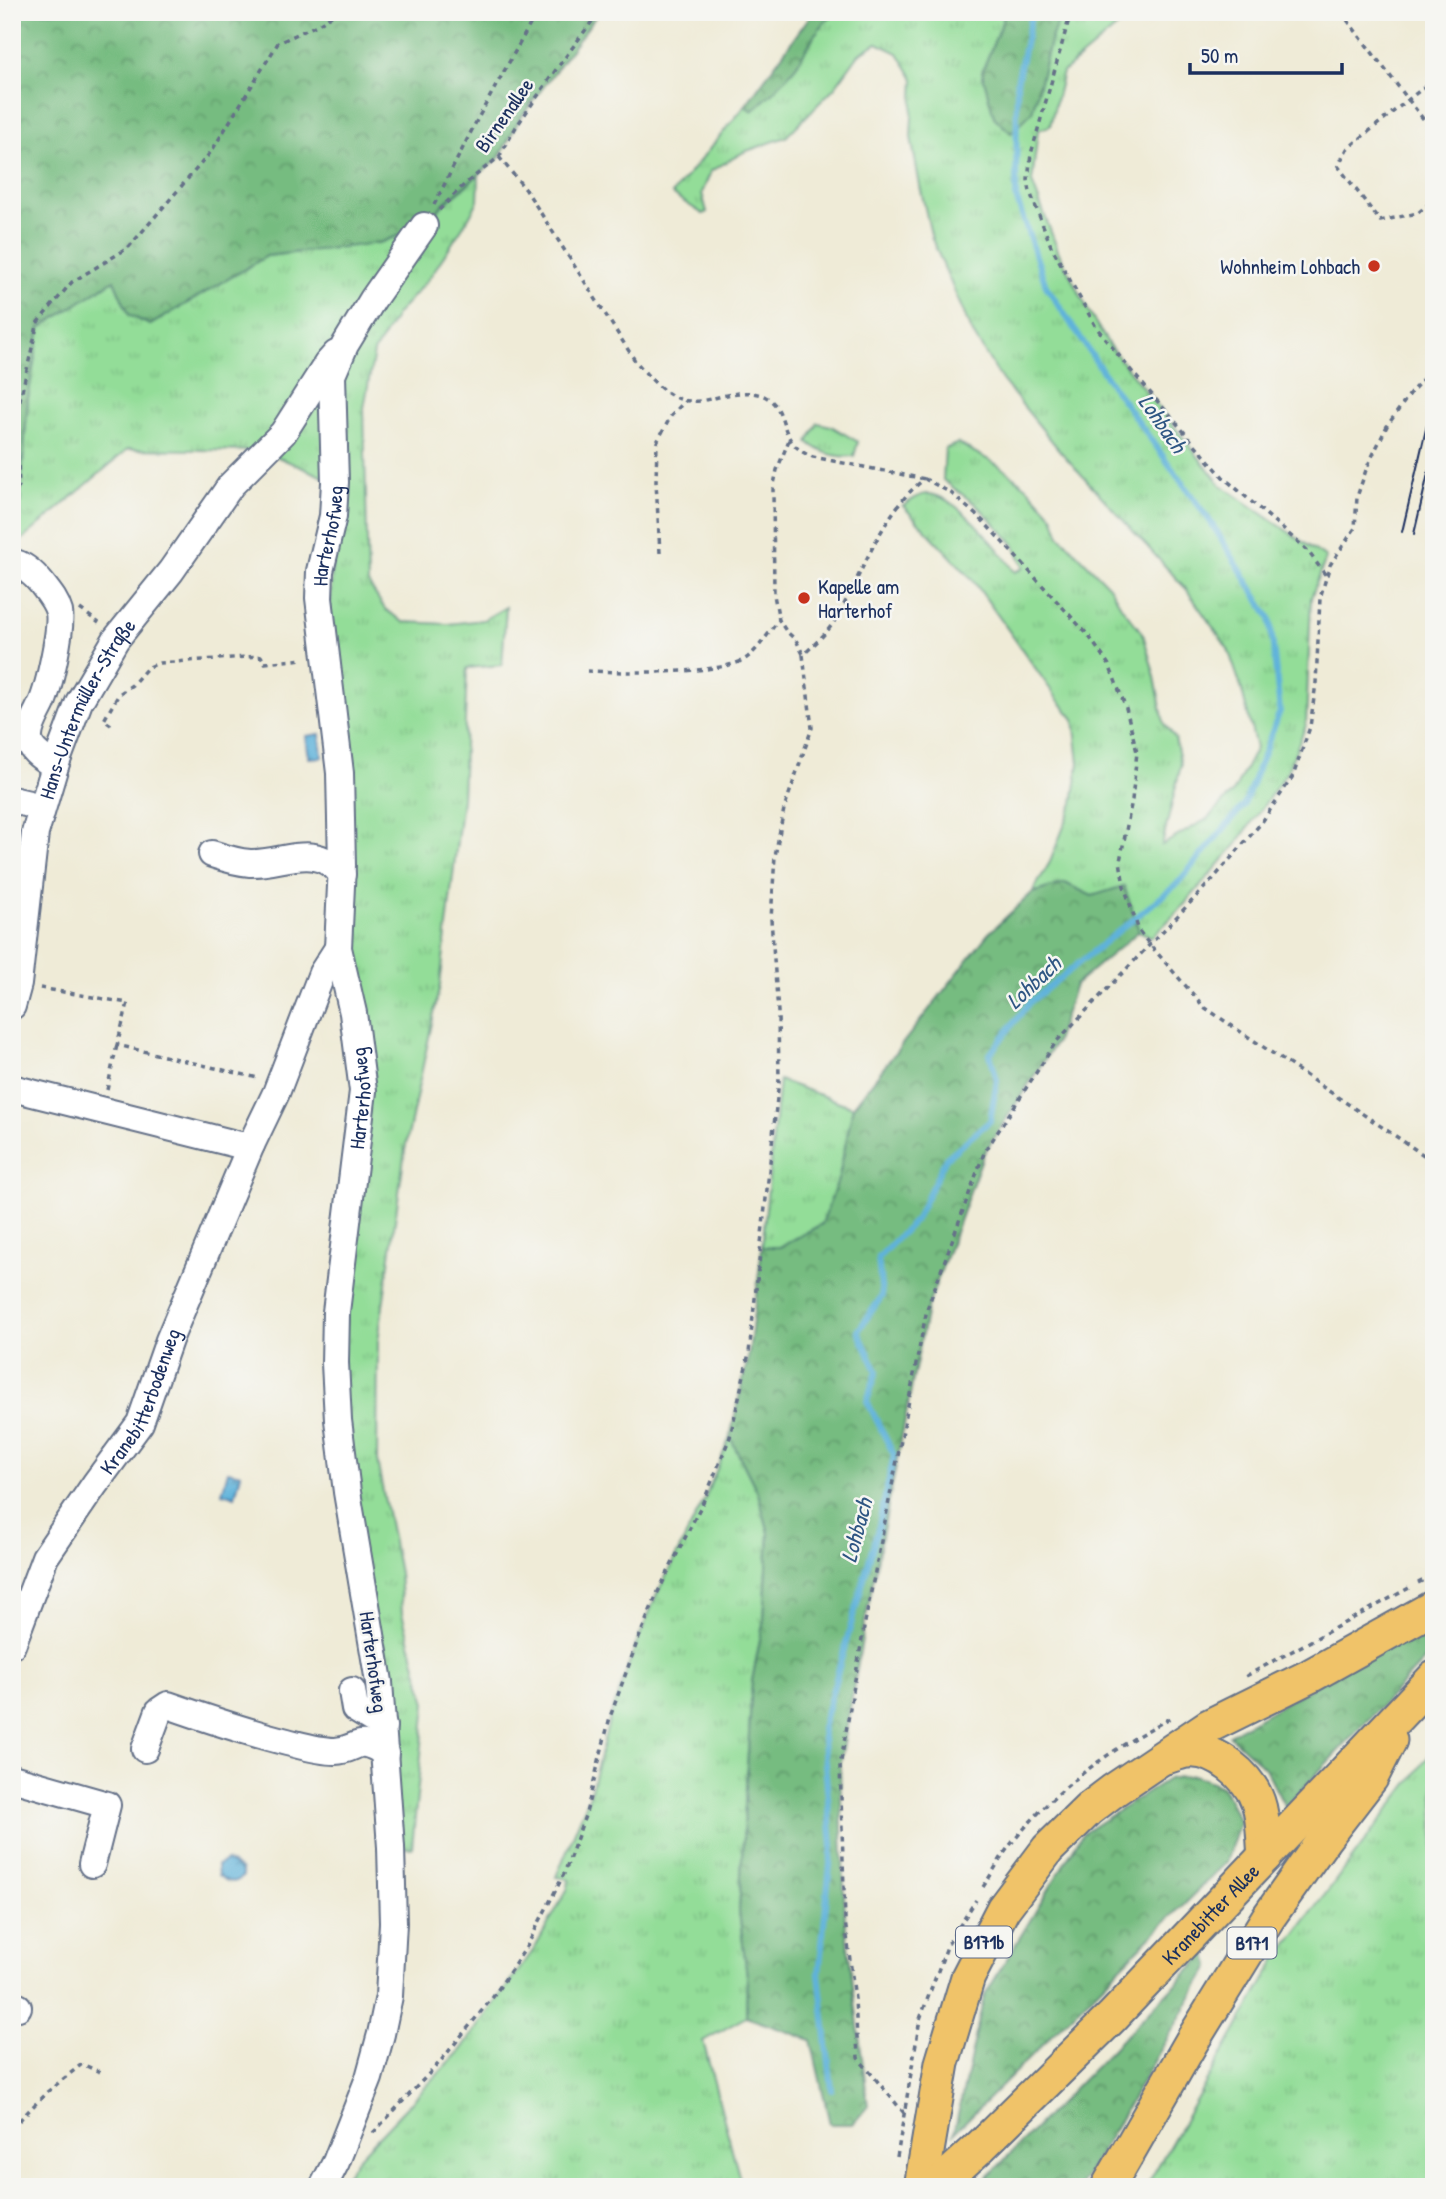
<svg xmlns="http://www.w3.org/2000/svg" width="1446" height="2199" font-family="'Patrick Hand',sans-serif">
  <defs>
    <pattern id="grass-tufts" width="24" height="20" patternUnits="userSpaceOnUse" patternTransform="scale(1.75)"><rect width="24" height="20" fill="#93dd98"/><path d="M3 7l-1-3M5 7V3M7 7l1-3M15 17l-1-3M17 17v-4M19 17l1-3" fill="none" stroke="#7ebe85"/></pattern>
    <pattern id="forest-crowns" width="20" height="18" patternUnits="userSpaceOnUse" patternTransform="scale(1.75)"><rect width="20" height="18" fill="#76bc80"/><path d="M2 6a3 3 0 1 1 6 0M12 15a3 3 0 1 1 6 0" fill="none" stroke="#60996c"/></pattern>
    <pattern id="water-ripples" width="26" height="14" patternUnits="userSpaceOnUse" patternTransform="scale(1.75)"><rect width="26" height="14" fill="#5fb2da"/><path d="M2 4q2-2 4 0t4 0M15 11q2-2 4 0t4 0" fill="none" stroke="#4e91b4"/></pattern>
  </defs>
  <rect width="100%" height="100%" fill="#f6f6f2"/>
  <filter id="ink" filterUnits="userSpaceOnUse"><feTurbulence type="fractalNoise" baseFrequency=".0143" numOctaves="2"/><feDisplacementMap in="SourceGraphic" scale="14" xChannelSelector="R" yChannelSelector="G"/><feConvolveMatrix kernelMatrix="1 2 1 2 8 2 1 2 1" color-interpolation-filters="sRGB"/></filter>
  <filter id="wash" filterUnits="userSpaceOnUse"><feTurbulence type="fractalNoise" baseFrequency=".00686" numOctaves="4" result="noise"/><feDisplacementMap in="SourceGraphic" scale="28" xChannelSelector="R" yChannelSelector="G"/><feGaussianBlur stdDeviation="1.57" result="paint"/><feColorMatrix in="noise" values="0 0 0 0 0 0 0 0 0 0 0 0 0 0 0 0 0 1.4 0 .05"/><feComposite in="paint" operator="in"/></filter>
  <g filter="url(#wash)">
    <rect width="100%" height="100%" fill="#efebd7"/>
    <g fill="url(#grass-tufts)" stroke="#57867b" stroke-width="2">
      <path d="M 836,12 L 1006,12 L 982,72 L 1032,112 L 1051,38 L 1062,12 L 1135,12 L 1063,72 L 1050,126 L 1038,130 L 1032,182 L 1059,253 L 1090,314 L 1111,348 L 1221,485 L 1326,558 L 1311,598 L 1306,725 L 1287,772 L 1236,845 L 1183,906 L 1152,937 L 1139,931 L 1124,886 L 1092,897 L 1065,883 L 1032,893 L 1050,862 L 1073,803 L 1079,763 L 1074,719 L 1058,700 L 972,579 L 903,506 C 911,501 918,494 927,494 C 955,493 1000,550 1015,572 L 1024,568 L 1014,544 L 979,507 L 943,480 L 945,449 L 958,443 L 998,465 L 1027,487 L 1053,516 L 1060,536 L 1109,586 L 1121,606 L 1143,634 L 1155,677 L 1164,723 L 1175,738 L 1181,765 L 1162,845 L 1207,819 L 1234,791 L 1256,748 L 1241,687 L 1228,649 L 1186,589 L 1060,451 L 1002,380 L 972,332 L 932,239 L 920,186 L 911,137 L 914,79 L 898,53 L 877,43 L 859,54 L 835,87 L 786,137 L 744,152 L 711,171 L 702,193 L 707,212 L 703,214 L 672,194 L 745,106 L 752,110 L 794,69 L 821,24 Z"/>
      <path d="M 479,175 L 478,201 L 468,219 L 430,277 L 397,314 L 374,352 L 364,408 L 368,583 L 385,609 L 403,622 L 448,624 L 483,620 L 506,607 L 502,665 L 467,668 L 462,799 L 440,985 L 405,1150 L 378,1341 L 377,1461 L 399,1573 L 402,1613 L 426,1703 L 412,1848 L 391,1847 L 338,1420 L 363,1091 L 353,1013 L 328,667 L 335,482 L 264,451 L 128,449 L 17,544 L 28,398 L 40,328 L 114,280 L 129,315 L 150,325 L 267,256 L 379,243 L 424,226 L 443,205 Z"/>
      <path d="M 818,423 L 831,426 L 858,442 L 854,456 C 836,458 821,453 808,442 Z"/>
      <path d="M 779,1080 L 853,1107 L 839,1177 L 822,1224 L 780,1247 L 762,1247 Z"/>
      <path d="M 730,1437 L 758,1493 L 769,1533 L 764,1619 L 752,1681 L 739,1911 L 747,1976 L 746,2017 L 703,2041 L 742,2187 L 338,2187 L 357,2159 L 461,2050 L 535,1948 L 568,1888 L 569,1879 L 556,1877 L 589,1797 L 610,1717 L 636,1645 L 657,1594 L 705,1498 Z"/>
      <path d="M 1434,1749 L 1434,2187 L 1146,2187 L 1276,1960 Z"/>
    </g>
    <g fill="url(#forest-crowns)" stroke="#48766f" stroke-width="2">
      <path d="M 12,12 L 599,12 L 519,120 L 499,158 L 443,204 L 424,226 L 379,243 L 267,256 L 150,325 L 129,315 L 114,280 L 40,328 L 28,398 L 17,544 L 12,545 Z"/>
      <path d="M 813,12 L 836,12 C 813,30 809,49 792,71 C 781,85 767,98 752,111 L 745,106 Z"/>
      <path d="M 1006,12 L 1062,12 L 1051,38 L 1032,112 L 1011,133 L 994,117 L 982,72 Z"/>
      <path d="M 1065,883 L 1092,896 L 1124,886 L 1139,931 L 1075,985 L 1056,1042 L 984,1153 L 927,1309 L 865,1622 L 840,1766 L 845,1921 L 868,2106 L 853,2124 L 830,2124 L 811,2040 L 746,2017 L 747,1976 L 739,1911 L 752,1681 L 764,1619 L 769,1533 L 758,1493 L 730,1437 L 749,1353 L 762,1247 L 780,1247 L 822,1224 L 839,1177 L 853,1107 L 988,934 L 1032,893 Z"/>
      <path d="M 1434,1618 L 1434,1650 L 1285,1807 L 1265,1768 L 1229,1735 Z"/>
      <path d="M 1193,1775 L 1222,1786 L 1240,1822 L 1226,1862 L 954,2133 L 984,1997 L 1082,1834 L 1168,1779 Z"/>
      <path d="M 1206,1953 L 1210,1966 L 1080,2187 L 978,2187 Z"/>
    </g>
    <g fill="url(#water-ripples)" stroke="#3d709c" stroke-width="2">
      <path d="M 320,734 L 322,757 L 309,758 L 306,736 Z"/>
      <path d="M 228,1471 L 241,1474 L 235,1496 L 222,1493 Z"/>
      <path d="M 226,1861 L 241,1869 L 243,1876 C 235,1885 226,1882 218,1875 L 217,1865 Z"/>
    </g>
    <g fill="none" stroke-linecap="round" stroke-linejoin="round">
      <path stroke="#5fb2da" stroke-width="6" d="M 832,2090 L 819,1974 L 832,1845 L 822,1728 L 879,1525 L 894,1455 L 867,1401 L 877,1371 L 858,1331 L 882,1296 L 878,1258 L 916,1219 L 946,1158 L 990,1121 L 997,1080 L 990,1054 L 1029,1003 L 1176,885 L 1244,805 L 1280,711 L 1270,618 L 1212,524 L 1111,384 L 1046,286 L 1016,197 L 1017,82 L 1032,12"/>
    </g>
  </g>
  <g filter="url(#ink)">
    <g fill="none" stroke-linecap="round" stroke-linejoin="round">
      <g stroke="#657188" stroke-width="30">
        <g id="minor">
          <path d="M 12,562 C 25,565 34,574 42,584 C 49,593 56,601 59,612 C 62,630 49,686 42,703 C 37,714 28,727 29,739 C 30,752 45,759 55,766"/>
          <path d="M 12,800 L 42,807"/>
          <path d="M 212,854 C 224,858 237,862 250,863 C 284,864 314,841 342,874"/>
          <path id="s1" d="M 12,1006 L 18,984 L 35,833 L 55,766 L 79,702 L 116,639 L 171,571 L 231,485 L 283,433 L 327,364 L 336,354"/>
          <path d="M 12,1088 L 240,1145 L 251,1145"/>
          <path id="s2" d="M 12,1645 L 45,1557 L 95,1484 L 140,1423 L 169,1340 L 251,1145 L 276,1093 L 322,973 L 338,948"/>
          <path d="M 352,1691 L 355,1709 L 383,1726"/>
          <path d="M 145,1749 L 159,1711 L 168,1705 C 208,1719 246,1732 287,1742 C 303,1746 319,1751 335,1751 C 359,1750 355,1734 385,1753"/>
          <path d="M 12,1778 L 107,1805 L 92,1864"/>
          <path d="M 12,2005 L 18,2007"/>
          <path id="s3" d="M 323,2187 L 336,2162 L 369,2078 L 381,2034 L 389,1996 L 393,1923 L 391,1847 L 379,1682 L 347,1492 L 338,1420 L 335,1363 L 336,1312 L 363,1091 L 353,1013 L 338,948 L 342,865 L 340,773 L 319,598 L 320,571 L 333,516 L 335,482 L 332,375 L 345,345 L 373,299 L 424,226"/>
        </g>
      </g>
      <g stroke="#657188" stroke-width="37">
        <g id="major">
          <path d="M 1166,1757 C 1173,1755 1180,1752 1187,1751 C 1216,1748 1249,1776 1258,1802 C 1264,1819 1263,1838 1265,1856"/>
          <path d="M 921,2187 L 942,2063 L 968,1977 L 1003,1909 L 1048,1849 L 1089,1809 L 1114,1790 L 1209,1726 L 1310,1676 L 1434,1607"/>
          <path id="s4" d="M 936,2187 L 981,2146 L 1112,2017 L 1434,1678"/>
          <path d="M 1108,2187 L 1192,2041 L 1268,1918 L 1324,1839 L 1371,1778 L 1390,1740"/>
        </g>
      </g>
      <g stroke="#657188" stroke-width="3.5" stroke-dasharray="5 5" stroke-linecap="butt">
        <path d="M 1071,12 L 1031,154 L 1028,180 L 1030,192 L 1051,246 L 1096,327 L 1128,367 L 1223,477 L 1307,550 L 1327,577"/>
        <path d="M 1341,12 L 1434,133"/>
        <path d="M 1434,79 L 1347,149 L 1338,166 L 1380,221 L 1418,213 L 1434,199"/>
        <path d="M 499,157 L 526,190 L 634,359 C 647,375 666,399 689,401 C 702,403 718,396 732,394 C 742,392 754,392 764,396 C 792,410 774,442 813,457 L 925,479"/>
        <path d="M 434,205 L 477,120 L 537,12"/>
        <path d="M 439,210 L 466,183 L 499,157 L 516,127 L 555,71 L 599,12"/>
        <path d="M 789,440 L 777,470 L 773,489 L 774,595 L 779,620 L 786,631 L 796,640 L 803,654"/>
        <path d="M 12,499 L 19,486 L 16,417 L 38,322 L 72,282 L 128,248 L 211,152 L 278,43 L 317,25 L 336,12"/>
        <path d="M 660,553 L 656,482 L 657,442 L 671,416 L 685,401"/>
        <path d="M 80,609 L 99,623"/>
        <path d="M 587,671 C 618,672 726,676 748,657 C 760,647 769,632 779,620"/>
        <path d="M 111,725 L 104,720 L 119,694 L 132,685 L 147,668 L 159,663 L 261,656 L 265,663 L 303,659"/>
        <path d="M 40,988 L 128,1003 L 117,1045 L 258,1078"/>
        <path d="M 107,1090 L 117,1045"/>
        <path d="M 1418,1583 L 1434,1575"/>
        <path d="M 1246,1676 L 1409,1588"/>
        <path d="M 983,1887 C 994,1871 1003,1852 1016,1838 C 1061,1784 1110,1750 1172,1717"/>
        <path d="M 904,2113 L 858,2058 L 855,1999 L 845,1921 L 840,1766 L 865,1622 L 927,1309 L 984,1153 L 1056,1042 L 1213,879 L 1262,822 L 1293,776 L 1310,727 L 1316,683 L 1320,598 L 1330,565 L 1355,528 L 1357,497 L 1367,467 L 1387,426 L 1412,391 L 1431,370"/>
        <path d="M 12,2128 L 47,2092 L 82,2064 L 100,2072"/>
        <path d="M 373,2133 L 439,2063 L 493,1997 L 527,1946 L 564,1874 L 586,1813 L 610,1717 L 636,1645 L 657,1594 L 705,1498 L 730,1437 L 749,1353 L 779,1080 L 778,1012 L 771,919 L 775,856 L 784,809 L 812,728 L 803,655 C 815,644 827,633 836,619 C 861,577 884,507 925,479 L 951,493 L 983,521 L 1088,635 L 1109,665 L 1126,708 L 1137,752 L 1132,800 L 1120,861 L 1124,886 L 1139,931 L 1145,939 L 1204,1007 L 1434,1162"/>
        <path d="M 897,2157 L 920,2019 L 948,1944 L 976,1900"/>
      </g>
      <use href="#minor" stroke="#fff" stroke-width="26"/>
      <use href="#major" stroke="#f0c369" stroke-width="33"/>
      <g stroke="#1b2f5e" stroke-width="2">
        <path d="M 1402,532 L 1434,395"/>
        <path d="M 1414,534 L 1434,448"/>
      </g>
    </g>
  </g>
  <g fill="#c8321e" stroke="#f6f6f2" stroke-width="2.5">
    <circle cx="1374" cy="266" r="7"/>
    <circle cx="804" cy="598" r="7"/>
  </g>
  <g text-anchor="middle" dominant-baseline="central" stroke-width="5" stroke-linejoin="round" paint-order="stroke">
    <g fill="#f6f6f2" stroke="#5d6b8a" stroke-width="2">
      <rect x="956" y="1926.5" width="56" height="31" rx="5"/>
      <rect x="1227.5" y="1927.5" width="49" height="31" rx="5"/>
    </g>
    <g font-size="19" font-weight="bold" fill="#1b2f5e">
      <text x="984" y="1942">B171b</text>
      <text x="1252" y="1943">B171</text>
    </g>
    <g font-size="21" fill="#1b2f5e" stroke="#f6f6f2">
      <text transform="translate(504 115) rotate(-55)">Birnenallee</text>
      <text stroke="none"><textPath href="#s3" startOffset="1673">Harterhofweg</textPath></text>
      <text stroke="none"><textPath href="#s1" startOffset="310">Hans-Untermüller-Straße</textPath></text>
      <text stroke="none"><textPath href="#s3" startOffset="1106">Harterhofweg</textPath></text>
      <text stroke="none"><textPath href="#s2" startOffset="278">Kranebitterbodenweg</textPath></text>
      <text transform="translate(374 1662) rotate(82)">Harterhofweg</text>
      <text stroke="none"><textPath href="#s4" startOffset="387">Kranebitter Allee</textPath></text>
    </g>
    <g font-size="21" fill="#1b2f5e" stroke="#f6f6f2" text-anchor="end">
      <text x="1360" y="266">Wohnheim Lohbach</text>
      <text x="818" y="586" text-anchor="start">Kapelle am<tspan x="818" dy="24">Harterhof</tspan></text>
    </g>
    <g font-size="23" font-style="italic" fill="#2f5683" stroke="#f6f6f2">
      <text transform="translate(1163 423) rotate(55)">Lohbach</text>
      <text transform="translate(1033 982) rotate(-43)">Lohbach</text>
      <text transform="translate(856 1530) rotate(-75)">Lohbach</text>
    </g>
  </g>
  <rect width="1446" height="2199" fill="none" stroke="#f6f6f2" stroke-width="42"/>
  <path d="M1190 63v10h152v-10" fill="none" stroke="#1b2f5e" stroke-width="3.5"/>
  <text x="1201" y="63" font-size="21" fill="#1b2f5e" stroke="#f6f6f2" stroke-width="5" paint-order="stroke">50 m</text>
</svg>
